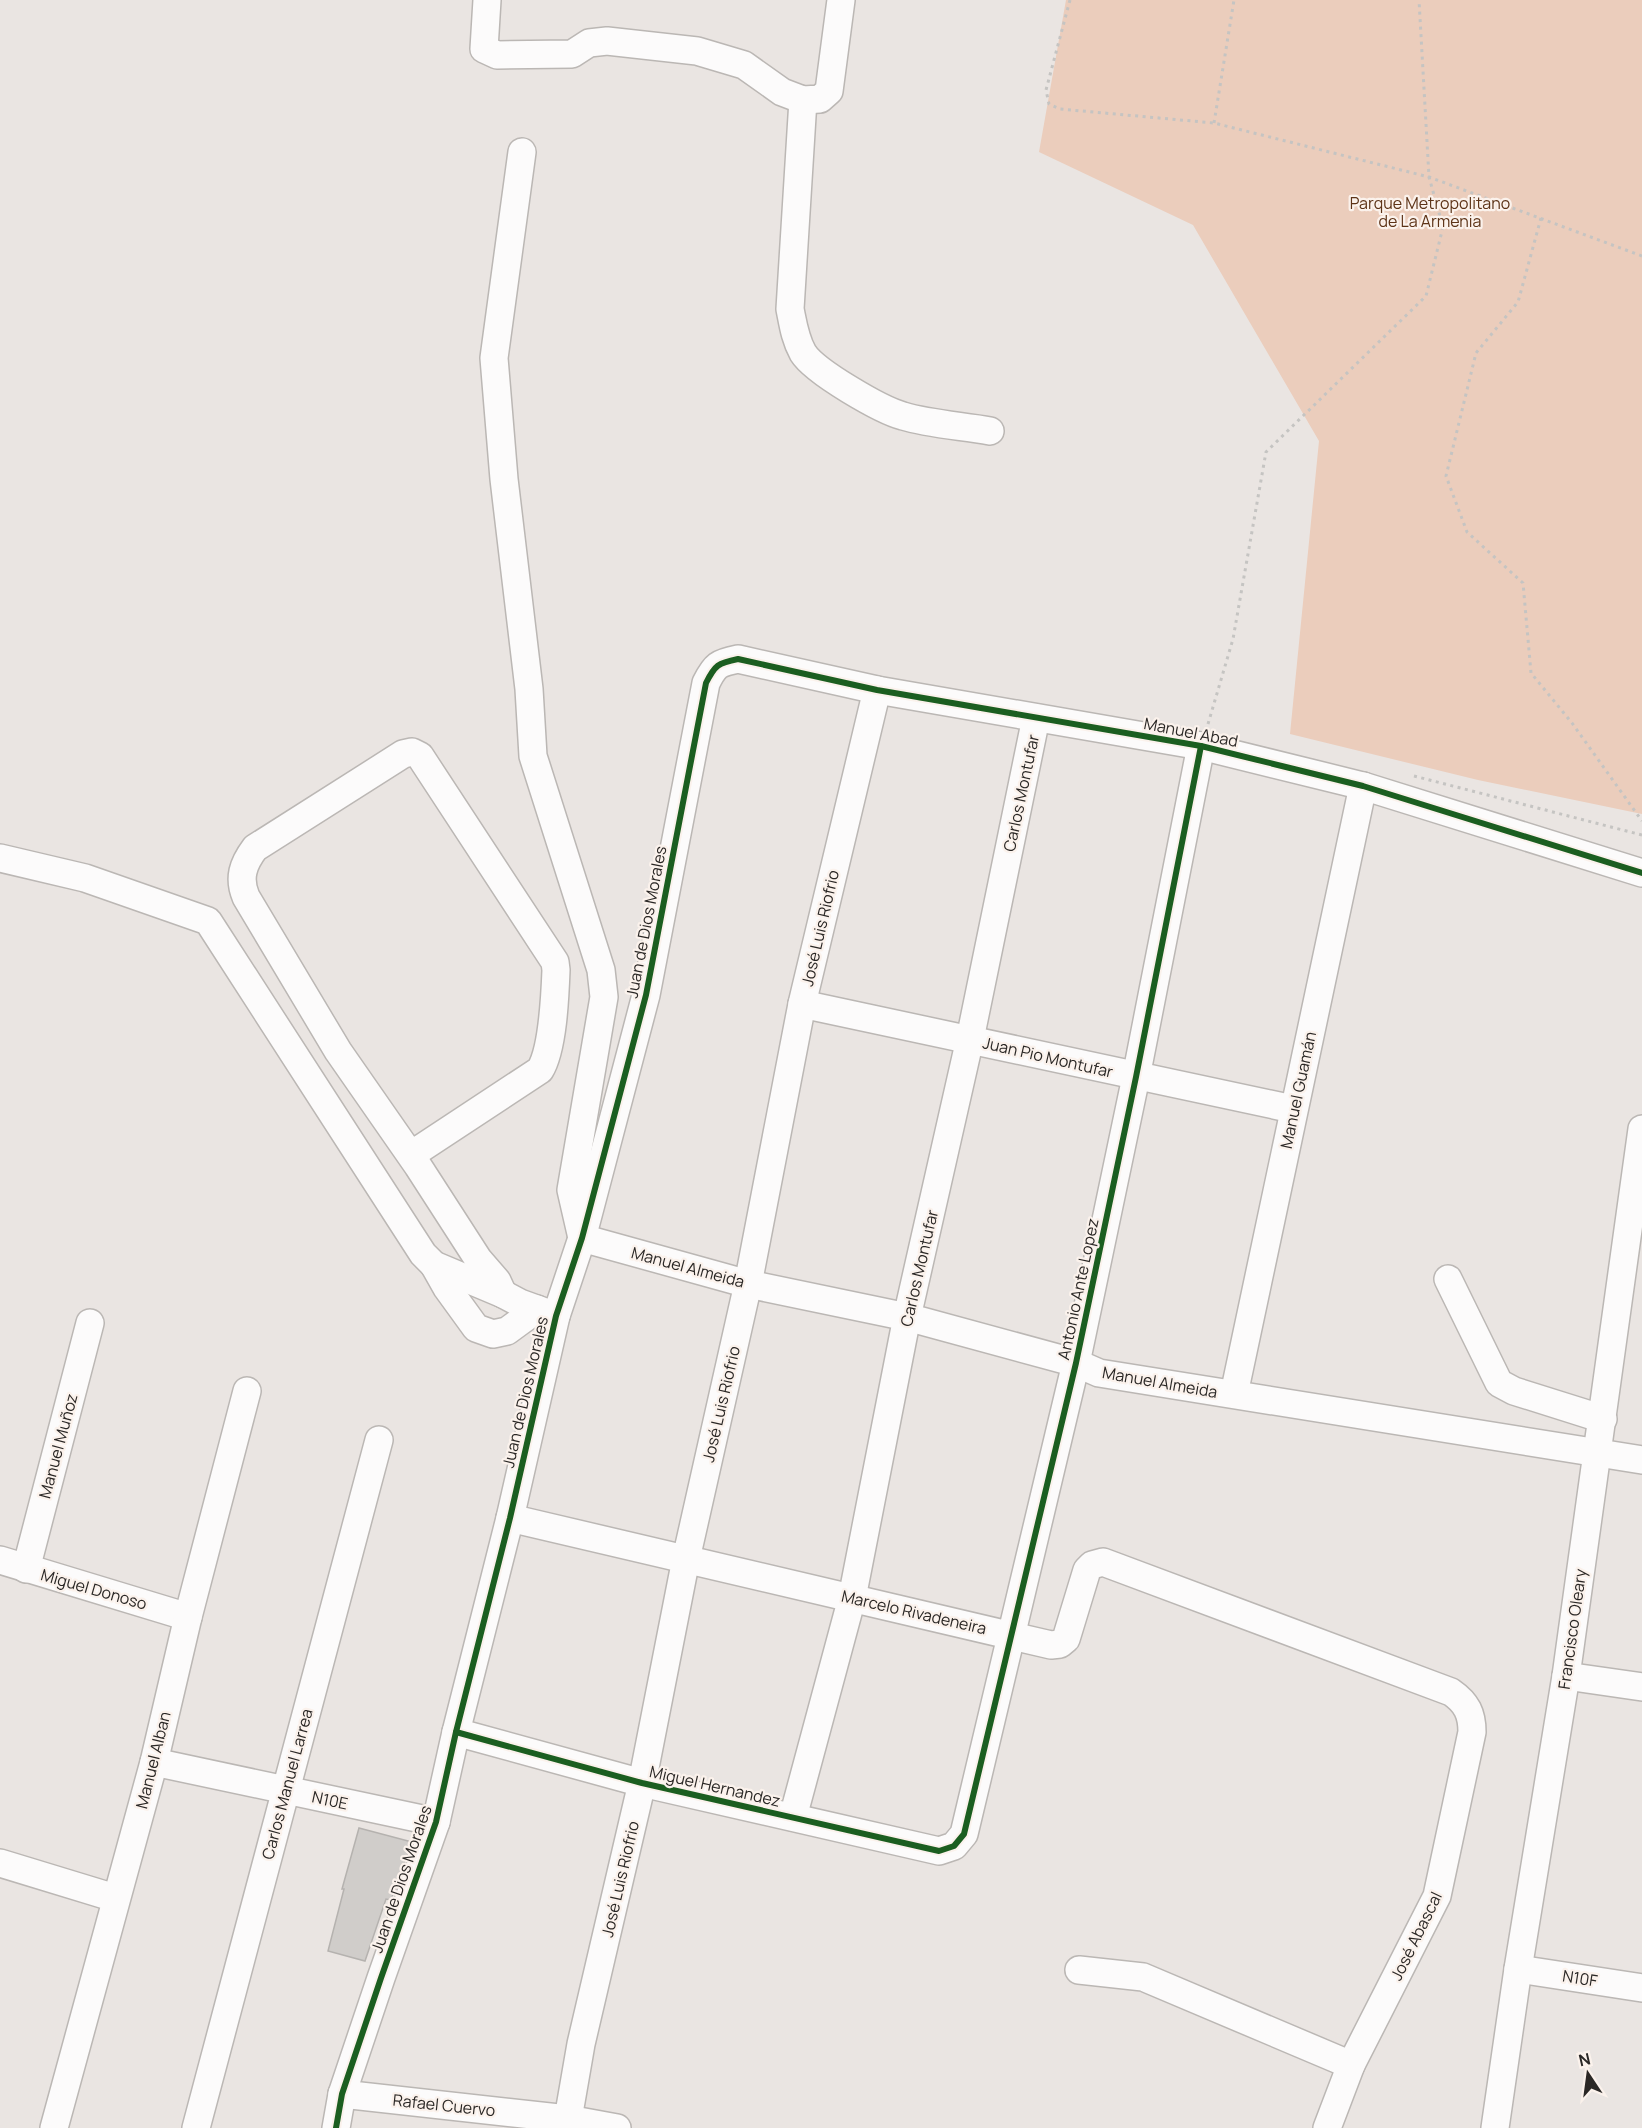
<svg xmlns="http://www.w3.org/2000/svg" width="1642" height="2128" font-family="Manrope,sans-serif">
  <rect width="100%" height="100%" fill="#eae5e2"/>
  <path fill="#ebcdbc" d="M 1066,0 L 1642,0 L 1642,814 L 1478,780 L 1290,734 L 1319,441 L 1193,225 L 1039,152 Z"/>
  <path fill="#d0cdca" stroke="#b5b2af" stroke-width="1.5" d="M 359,1828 L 412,1842 L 391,1900 L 386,1899 L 365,1961 L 328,1951 L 344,1889 L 342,1889 Z"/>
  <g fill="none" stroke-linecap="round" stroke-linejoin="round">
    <g stroke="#bbb7b4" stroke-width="30">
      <g id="minor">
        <path d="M 487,0 L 484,49 L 497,55 L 572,54 L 589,43 L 607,41 L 697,51 L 744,65 L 782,92 L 803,100 L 820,99 L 829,91 L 841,0"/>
        <path d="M 803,100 L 790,309 C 793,324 795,339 803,353 C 815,372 881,410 903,416 C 929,424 963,426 990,431"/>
        <path d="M 522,152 L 494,358 L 504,479 L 529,689 L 533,756 L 601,970 L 604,997 L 571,1190 L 582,1238 L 748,1284 L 907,1317 L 1076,1363 L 1099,1373 L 1642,1460"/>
        <path d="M 0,858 L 85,878 L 208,921 L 423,1254 L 434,1265 L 503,1294 L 520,1303 L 556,1316"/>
        <path d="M 802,1004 L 1293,1109"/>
        <path d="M 411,1155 L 540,1070 C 553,1049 555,996 556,970 L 555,962 L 420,756 L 412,752 L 403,754 L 255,848 C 243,864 238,878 246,897 L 338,1051 L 418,1166 L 478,1259 L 497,1281 L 503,1294"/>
        <path d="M 434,1265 L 447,1288 L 476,1328 L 493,1334 L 507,1331 L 537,1309"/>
        <path d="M 1448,1279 L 1499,1383 L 1514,1391 L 1603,1419"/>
        <path d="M 1234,1394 L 1363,786"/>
        <path d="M 510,1518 L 1051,1645 L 1060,1644 L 1066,1639 L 1087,1570 L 1092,1565 L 1103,1562 L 1451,1692 C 1467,1703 1472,1714 1472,1732 L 1437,1896 L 1351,2065 L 1327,2128"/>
        <path d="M 0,1560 L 188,1617"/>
        <path d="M 26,1569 L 90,1323"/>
        <path d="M 1566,1676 L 1642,1687"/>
        <path d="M 456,1732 L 642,1783 L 939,1851 L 954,1846 L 964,1834 L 1076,1363 L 1136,1077 L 1201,746"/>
        <path d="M 154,1762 L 436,1822"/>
        <path d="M 793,1817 L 852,1598 L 907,1317 L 970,1039 L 1036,718"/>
        <path d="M 0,1863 L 115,1898"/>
        <path d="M 1518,1969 L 1642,1988"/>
        <path d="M 1079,1970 L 1143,1977 L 1351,2065"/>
        <path d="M 342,2094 L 568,2119 L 617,2128"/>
        <path d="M 568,2119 L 581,2044 L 642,1783 L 686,1559 L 748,1284 L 802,1004 L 877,690"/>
        <path d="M 54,2128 L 154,1762 L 188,1617 L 247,1391"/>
        <path d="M 196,2128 L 379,1440"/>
        <path d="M 336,2128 L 342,2094 L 381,1978 L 436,1822 L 456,1732 L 510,1518 L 556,1316 L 582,1238 L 646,995 L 706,683 C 715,665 718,663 738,659 L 877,690 L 1201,746 L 1363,786 L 1642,873"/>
        <path d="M 1495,2128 L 1518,1969 L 1566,1676 L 1642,1129"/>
      </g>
    </g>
    <g stroke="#c5c4c2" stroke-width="3" stroke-dasharray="3 4.5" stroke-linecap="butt">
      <path d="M 1070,0 L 1046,90 L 1049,104 L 1060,109 L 1214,123 L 1429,177 L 1642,256"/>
      <path d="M 1214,123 L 1234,0"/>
      <path d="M 1541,218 L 1518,302 L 1476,353 L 1446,476 L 1467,532 L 1523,583 L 1531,673 L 1572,723 L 1642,821"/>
      <path d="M 1208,724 L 1233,639 L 1266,452 L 1426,296 L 1443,227 L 1429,177 L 1419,0"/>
      <path d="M 1414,776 L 1642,835"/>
    </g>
    <use href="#minor" stroke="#fcfbfb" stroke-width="27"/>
    <g stroke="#fbf2ec" stroke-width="10">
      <g id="cycleway">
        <path d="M 456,1732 L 642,1783 L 939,1851 L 954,1846 L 964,1834 L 1076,1363 L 1136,1077 L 1201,746"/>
        <path d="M 336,2128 L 342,2094 L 381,1978 L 436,1822 L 456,1732 L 510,1518 L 556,1316 L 582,1238 L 646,995 L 706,683 C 715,665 718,663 738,659 L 877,690 L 1201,746 L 1363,786 L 1642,873"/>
      </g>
    </g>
    <use href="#cycleway" stroke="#1b5e20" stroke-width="6"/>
  </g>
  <g text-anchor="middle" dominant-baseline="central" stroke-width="4.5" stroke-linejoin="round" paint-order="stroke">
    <g font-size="16" fill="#5d3317" stroke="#fbf2ec">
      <text x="1430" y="203">Parque Metropolitano<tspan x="1430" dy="18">de La Armenia</tspan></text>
    </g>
    <g font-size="16" fill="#2a2725" stroke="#fbf2ec">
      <text transform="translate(1191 732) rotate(11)">Manuel Abad</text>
      <text transform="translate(1021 793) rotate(-78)">Carlos Montufar</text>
      <text transform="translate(646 922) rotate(-79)">Juan de Dios Morales</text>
      <text transform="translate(820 928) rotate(-77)">José Luis Riofrio</text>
      <text transform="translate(1048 1057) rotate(13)">Juan Pio Montufar</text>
      <text transform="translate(1298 1090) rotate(-78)">Manuel Guamán</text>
      <text transform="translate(688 1267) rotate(15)">Manuel Almeida</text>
      <text transform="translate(919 1268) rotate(-77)">Carlos Montufar</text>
      <text transform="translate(1078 1289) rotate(-78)">Antonio Ante Lopez</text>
      <text transform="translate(1160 1382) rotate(10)">Manuel Almeida</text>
      <text transform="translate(525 1392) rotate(-77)">Juan de Dios Morales</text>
      <text transform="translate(721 1404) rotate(-77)">José Luis Riofrio</text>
      <text transform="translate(58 1446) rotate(-75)">Manuel Muñoz</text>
      <text transform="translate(94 1589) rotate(16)">Miguel Donoso</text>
      <text transform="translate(914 1612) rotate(13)">Marcelo Rivadeneira</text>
      <text transform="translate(1572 1629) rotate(-82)">Francisco Oleary</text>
      <text transform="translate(153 1760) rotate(-76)">Manuel Alban</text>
      <text transform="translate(287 1784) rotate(-75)">Carlos Manuel Larrea</text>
      <text transform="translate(715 1786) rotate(13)">Miguel Hernandez</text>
      <text transform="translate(330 1800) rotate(12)">N10E</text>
      <text transform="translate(401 1879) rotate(-71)">Juan de Dios Morales</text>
      <text transform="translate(620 1879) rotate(-77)">José Luis Riofrio</text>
      <text transform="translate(1416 1936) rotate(-64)">José Abascal</text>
      <text transform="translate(1580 1978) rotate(9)">N10F</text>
      <text transform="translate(444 2105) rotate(6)">Rafael Cuervo</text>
    </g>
  </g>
  <g transform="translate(1588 2074) rotate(347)" stroke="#fbf2ec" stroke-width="4.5" paint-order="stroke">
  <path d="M0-4.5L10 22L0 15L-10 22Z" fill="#2a2725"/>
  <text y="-9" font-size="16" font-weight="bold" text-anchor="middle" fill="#2a2725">N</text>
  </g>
</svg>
